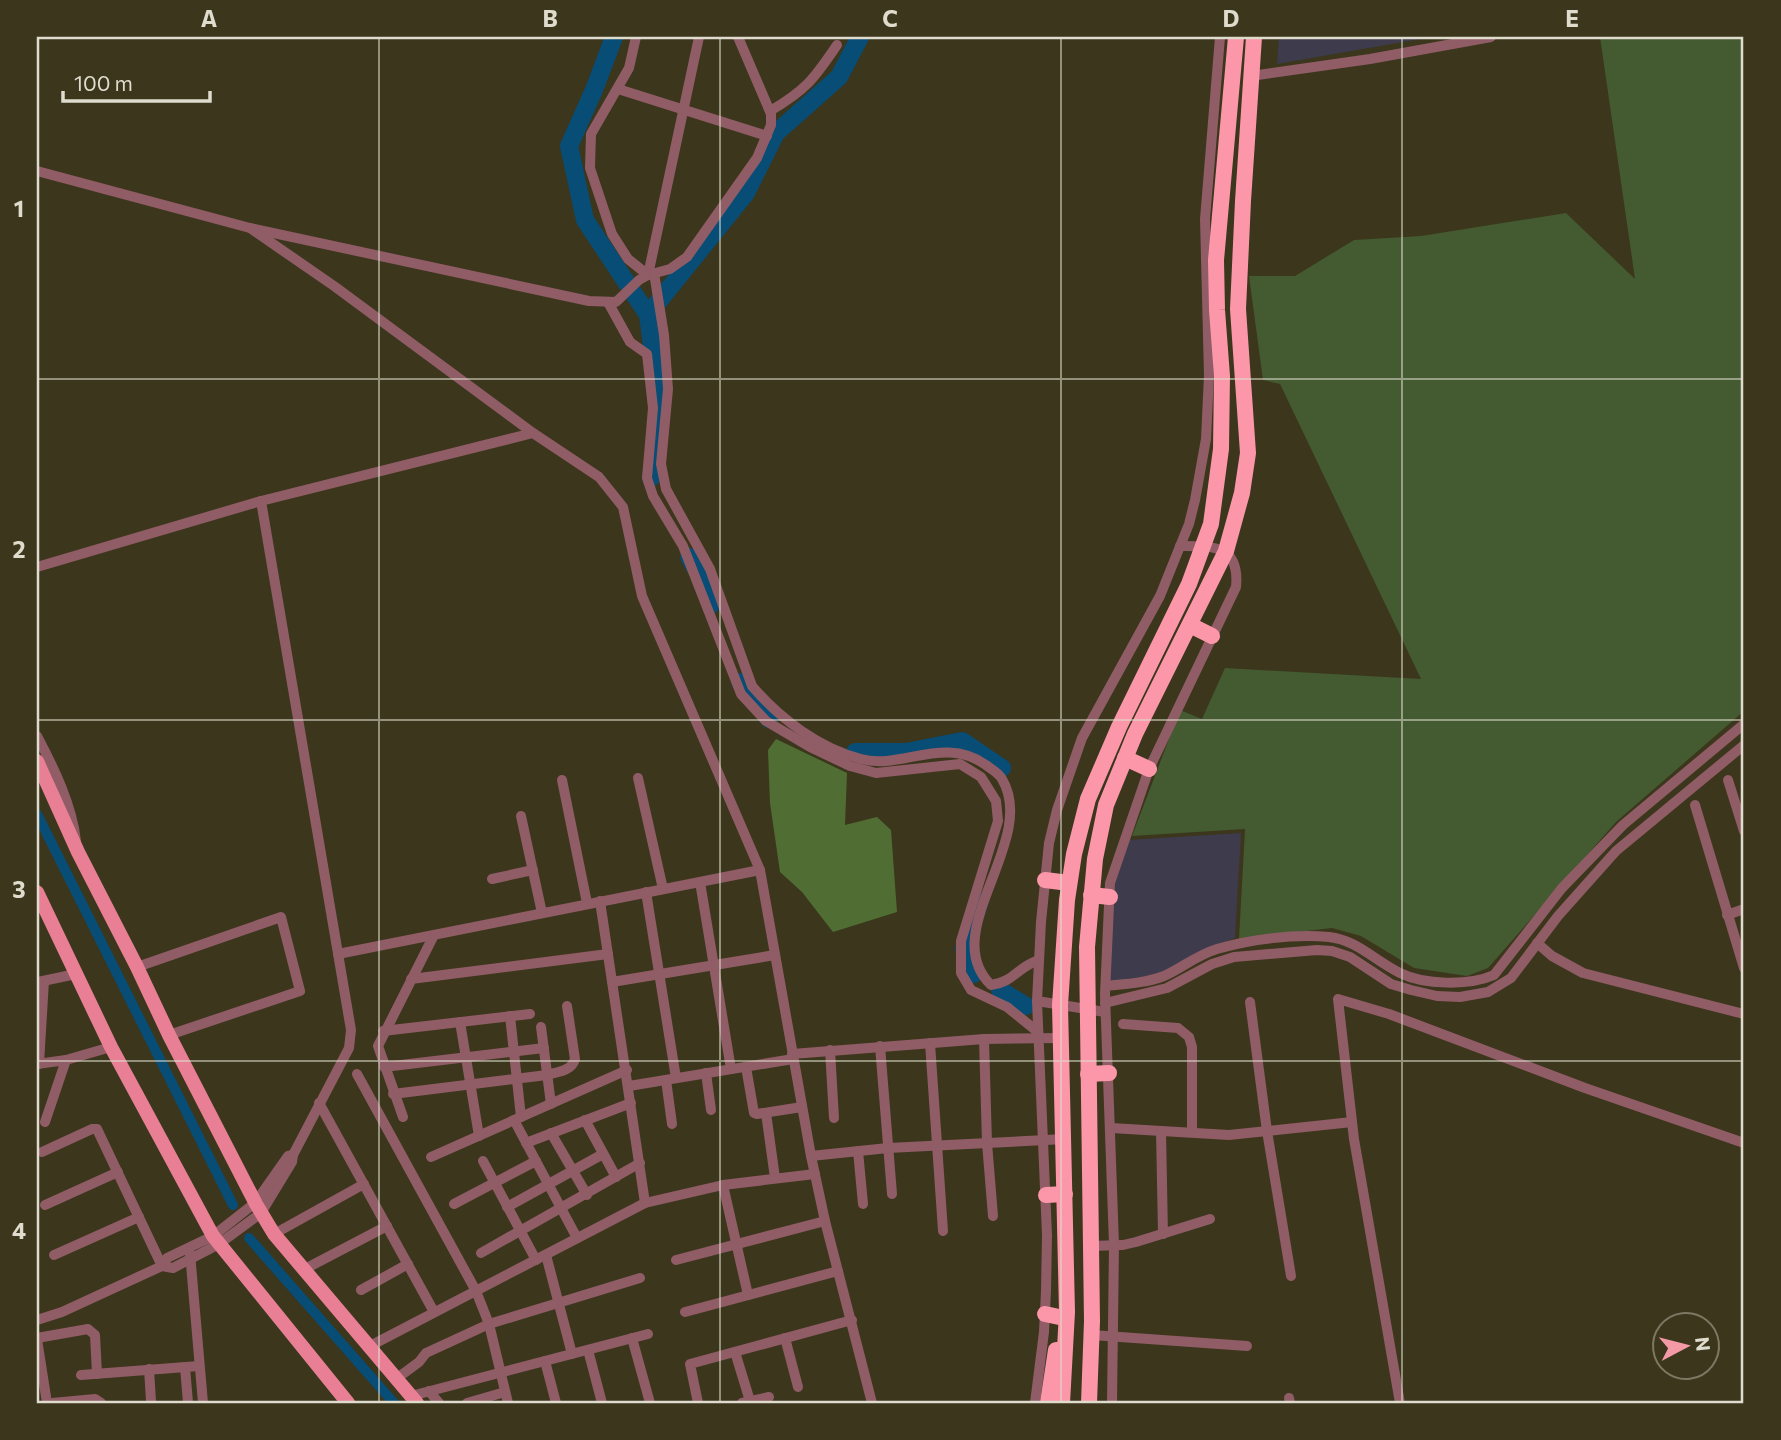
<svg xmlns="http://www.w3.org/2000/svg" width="1781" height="1440" font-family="Commissioner,sans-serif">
  <rect width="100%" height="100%" fill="#3b361c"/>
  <g fill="#3e3b4c">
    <path d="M 1279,37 L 1432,37 L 1277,64 Z"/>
    <path d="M 1241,833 L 1235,938 L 1204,951 L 1163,973 L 1110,983 L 1113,884 L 1128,840 Z"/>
  </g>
  <path fill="#445a30" d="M 1600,37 L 1744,37 L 1744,711 L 1616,822 L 1488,968 L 1467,976 L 1414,968 L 1361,936 L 1332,928 L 1239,939 L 1245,829 L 1132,836 L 1180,710 L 1202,719 L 1225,668 L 1421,679 L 1280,384 L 1263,380 L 1249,276 L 1295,276 L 1354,240 L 1421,236 L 1566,213 L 1635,279 Z"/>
  <path fill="#506e33" d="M 776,739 L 847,773 L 845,825 L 877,817 L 891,830 L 897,912 L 833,932 L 802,892 L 780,872 L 770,803 L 768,750 Z"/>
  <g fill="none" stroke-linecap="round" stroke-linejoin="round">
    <g stroke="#074d76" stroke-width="10">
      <path d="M 37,814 L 233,1205"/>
      <path d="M 249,1238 L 394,1403"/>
    </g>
    <g stroke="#074d76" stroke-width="18">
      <path d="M 614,37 L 594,90 L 569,146 L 585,220 L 648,315 L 660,407 L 651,478"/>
      <path d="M 650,312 L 746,193 L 776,133 L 839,77 L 860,37"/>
      <path d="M 689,557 L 706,586 L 711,605"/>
      <path d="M 740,682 L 769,719"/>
      <path d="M 855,752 L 906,752 L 962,741 L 1002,768"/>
      <path d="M 974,974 L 964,949 L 980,901"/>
      <path d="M 1000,990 L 1026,1006"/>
    </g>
    <g stroke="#905c65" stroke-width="10">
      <path d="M 636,37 L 629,68 L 591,134 L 590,168 L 612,234 L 628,259 L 648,275 L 699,37"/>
      <path d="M 1251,76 L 1370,59 L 1491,37"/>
      <path d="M 618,89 L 767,136"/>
      <path d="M 770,111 C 806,90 814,79 837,45"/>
      <path d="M 37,171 L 250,228 L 589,301 L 616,302 L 639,280 L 648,275 L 670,269 L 687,257 L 757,158 L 771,125 L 771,114 L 738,37"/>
      <path d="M 250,228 L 334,286 L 533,433 L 599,477 L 623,507 L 642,596 L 760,870 L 811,1156 L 825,1221 L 872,1403"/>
      <path d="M 654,273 L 664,335 L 668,389 L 661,464 L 666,489 L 710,569 L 752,686 C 780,719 819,748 861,759 C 901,770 944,735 986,765 C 991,769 999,773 1002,779 C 1039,841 936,932 991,985 C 1014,982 1017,967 1039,960"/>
      <path d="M 609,304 L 630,342 L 647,354 L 653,408 L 647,478 L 653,496 L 683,546 L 741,694 L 766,721 L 810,747 L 850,766 L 876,773 L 960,764 L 981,777 L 996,801 L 998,821 L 961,941 L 961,973 L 971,990 L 1007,1007 L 1038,1032"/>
      <path d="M 261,501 L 351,1030 L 349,1048 L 293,1155"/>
      <path d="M 37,567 L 261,501 L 533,433"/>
      <path d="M 37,736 C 54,768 72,805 76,841"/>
      <path d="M 638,778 L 663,889"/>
      <path d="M 562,780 L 587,903"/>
      <path d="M 1728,780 L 1744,831"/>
      <path d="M 1695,805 L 1744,968"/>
      <path d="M 521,816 L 542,913"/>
      <path d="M 492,879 L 533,870"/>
      <path d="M 700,882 L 731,1069"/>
      <path d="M 646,892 L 676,1078"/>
      <path d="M 600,901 L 645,1203"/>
      <path d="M 1727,915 L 1744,909"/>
      <path d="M 1537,943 L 1552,956 L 1583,973 L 1744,1014"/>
      <path d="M 338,954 L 760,870"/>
      <path d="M 137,967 L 281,917 L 300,991 L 169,1035"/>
      <path d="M 411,979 L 608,954"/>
      <path d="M 38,982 L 76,974"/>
      <path d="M 612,982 L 775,955"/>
      <path d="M 1106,986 C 1125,984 1146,983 1164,976 C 1182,968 1197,955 1217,949 C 1251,939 1293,934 1329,937 C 1357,940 1375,961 1400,973 C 1424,985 1469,986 1494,975 L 1562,888 L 1623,825 L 1744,724"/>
      <path d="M 1037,1001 L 1105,1012"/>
      <path d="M 1250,1002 L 1267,1131 L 1291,1276"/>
      <path d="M 1105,1003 L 1167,988 L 1212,964 L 1234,957 L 1317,950 L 1332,951 L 1350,957 L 1391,984 L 1411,990 L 1437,996 L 1460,997 L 1488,992 L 1511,978 L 1558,916 L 1616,851 L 1744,745"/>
      <path d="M 510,1016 L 521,1117"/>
      <path d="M 460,1022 L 479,1136"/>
      <path d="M 1123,1024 L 1178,1028 L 1189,1037 L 1192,1047 L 1192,1132"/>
      <path d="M 541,1027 L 551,1104"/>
      <path d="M 383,1031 L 530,1014"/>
      <path d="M 984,1039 L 987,1143 L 993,1216"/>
      <path d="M 930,1043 L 943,1231"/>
      <path d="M 880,1046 L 892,1194"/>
      <path d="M 830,1050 L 834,1118"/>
      <path d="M 792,1054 L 984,1039 L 1060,1038"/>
      <path d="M 37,1064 L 66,1060 L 111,1047"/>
      <path d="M 39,1064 L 44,981"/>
      <path d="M 384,1067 L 544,1048"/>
      <path d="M 746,1067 L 754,1113 L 757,1114 L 802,1107"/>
      <path d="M 706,1073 L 711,1110"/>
      <path d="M 357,1074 L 476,1291 L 489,1324 L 508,1403"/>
      <path d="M 666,1080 L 672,1124"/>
      <path d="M 629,1086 L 793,1059"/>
      <path d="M 393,1094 L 547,1075 C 557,1072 572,1071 575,1059 L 567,1006"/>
      <path d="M 319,1103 L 434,1312"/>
      <path d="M 766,1113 L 775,1178"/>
      <path d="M 403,1117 L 378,1046 L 434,935"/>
      <path d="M 514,1120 L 577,1238"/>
      <path d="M 585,1120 L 616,1177"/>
      <path d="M 45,1122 L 66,1060"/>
      <path d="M 1111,1128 L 1229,1135 L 1352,1122"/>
      <path d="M 1161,1131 L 1163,1234"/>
      <path d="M 551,1133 L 587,1195"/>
      <path d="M 526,1143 L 631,1103"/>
      <path d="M 858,1151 L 863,1204"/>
      <path d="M 42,1152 L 92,1129 L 97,1129 L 162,1266"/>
      <path d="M 811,1156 L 888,1148 L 1065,1139"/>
      <path d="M 431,1157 L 627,1070"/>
      <path d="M 483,1161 L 536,1260"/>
      <path d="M 723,1185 L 748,1295"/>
      <path d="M 454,1204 L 536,1161"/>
      <path d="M 45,1205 L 118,1172"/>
      <path d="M 507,1207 L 603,1154"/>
      <path d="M 274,1234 L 364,1184"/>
      <path d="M 1090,1246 L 1123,1245 L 1136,1242 L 1210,1219"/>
      <path d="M 190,1253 L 203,1403"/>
      <path d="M 481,1253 L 640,1163"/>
      <path d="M 54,1255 L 139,1217"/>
      <path d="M 546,1255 L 572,1354"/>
      <path d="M 676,1260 L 825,1221"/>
      <path d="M 303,1270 L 387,1226"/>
      <path d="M 361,1290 L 408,1264"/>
      <path d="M 685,1312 L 838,1271"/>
      <path d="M 37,1320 L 62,1312 L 162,1266 L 167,1258 L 213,1236 L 255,1203 L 288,1156 L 293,1155 L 292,1162 L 261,1213 L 219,1244 L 173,1268 L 162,1266"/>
      <path d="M 1092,1335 L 1247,1346"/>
      <path d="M 37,1338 L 88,1329 L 95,1335 L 97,1374"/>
      <path d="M 632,1338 L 650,1403"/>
      <path d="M 785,1338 L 798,1387"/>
      <path d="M 37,1339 L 47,1403"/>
      <path d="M 368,1347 L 645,1203 L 723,1185 L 815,1174"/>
      <path d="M 588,1350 L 602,1403"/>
      <path d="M 735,1352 L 750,1401"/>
      <path d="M 545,1361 L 556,1403"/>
      <path d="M 185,1367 L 188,1403"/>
      <path d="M 149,1369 L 151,1401"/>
      <path d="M 81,1375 L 199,1366"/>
      <path d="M 396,1379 L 419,1362 L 426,1353 L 489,1324 L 640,1278"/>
      <path d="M 429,1391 L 439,1403"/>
      <path d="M 411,1396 L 648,1334"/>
      <path d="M 1289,1398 L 1290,1403"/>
      <path d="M 52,1403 L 95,1399 L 101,1403"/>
      <path d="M 467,1403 L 505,1392"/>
      <path d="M 698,1403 L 690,1364 L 852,1320"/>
      <path d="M 742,1403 L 769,1397"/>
      <path d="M 1035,1403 L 1044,1332 L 1046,1291 L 1047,1235 L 1037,1001 L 1041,922 L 1049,843 L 1057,810 L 1082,738 L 1160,596 L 1189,524 L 1195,500 L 1206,439 L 1209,375 L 1205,219 L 1220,37"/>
      <path d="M 1112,1403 L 1114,1245 L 1105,994 L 1110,883 L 1149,769 L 1236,587 C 1240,545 1214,546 1180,546"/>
      <path d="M 1400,1403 L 1354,1139 L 1338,999 L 1389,1014 L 1585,1088 L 1744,1143"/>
    </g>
    <g stroke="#e87f94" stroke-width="14">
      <path d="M 37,761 L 78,852 L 137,967 L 169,1035 L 256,1204 L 274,1234 L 417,1403"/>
      <path d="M 37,892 L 111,1047 L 213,1236 L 348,1403"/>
    </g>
    <g stroke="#fc97a9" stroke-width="16">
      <path d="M 1190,625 L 1212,636"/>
      <path d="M 1125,758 L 1149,769"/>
      <path d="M 1045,880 L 1069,883"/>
      <path d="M 1091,895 L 1110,897"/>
      <path d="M 1088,1074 L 1109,1073"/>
      <path d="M 1046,1195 L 1065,1194"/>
      <path d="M 1045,1314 L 1064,1318"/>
      <path d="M 1048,1403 L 1056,1350"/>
      <path d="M 1062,1403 L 1067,1312 L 1060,1005 L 1067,900 L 1074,854 L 1088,799 L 1119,727 L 1189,584 L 1211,524 L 1221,449 L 1222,376 L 1217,310 L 1216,260 L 1236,37"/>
      <path d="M 1089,1403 L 1092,1321 L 1087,947 L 1095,859 L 1106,805 L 1135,734 L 1226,551 L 1242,493 L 1248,453 L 1238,309 L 1243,201 L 1254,37"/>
    </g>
  </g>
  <path fill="none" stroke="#dfdccd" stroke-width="2" stroke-opacity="0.55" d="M 379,37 L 379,1403M 720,37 L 720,1403M 1061,37 L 1061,1403M 1402,37 L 1402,1403M 37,379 L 1744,379M 37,720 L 1744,720M 37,1061 L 1744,1061"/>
  <rect width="1781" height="1440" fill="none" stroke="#3b361c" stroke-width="77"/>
  <g transform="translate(1686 1346) rotate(83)"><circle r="33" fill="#3b361c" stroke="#7d7863" stroke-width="2"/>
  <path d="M0-5L12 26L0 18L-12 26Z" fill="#f49aa7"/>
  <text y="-10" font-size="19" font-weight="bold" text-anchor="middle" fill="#dfdccd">N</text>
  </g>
  <path d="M63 91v10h147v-10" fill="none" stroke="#dfdccd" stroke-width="3.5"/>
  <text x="74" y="91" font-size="21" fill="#dfdccd" stroke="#3b361c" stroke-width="5" paint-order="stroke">100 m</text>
  <rect x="38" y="38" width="1704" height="1364" fill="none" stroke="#dfdccd" stroke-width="2.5"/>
  <g font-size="23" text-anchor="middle" font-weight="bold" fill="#dfdccd">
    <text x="209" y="27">A</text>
    <text x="550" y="27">B</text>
    <text x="890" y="27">C</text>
    <text x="1231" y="27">D</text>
    <text x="1572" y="27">E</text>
    <text x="19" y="217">1</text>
    <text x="19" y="558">2</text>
    <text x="19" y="898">3</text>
    <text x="19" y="1239">4</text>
  </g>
</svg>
